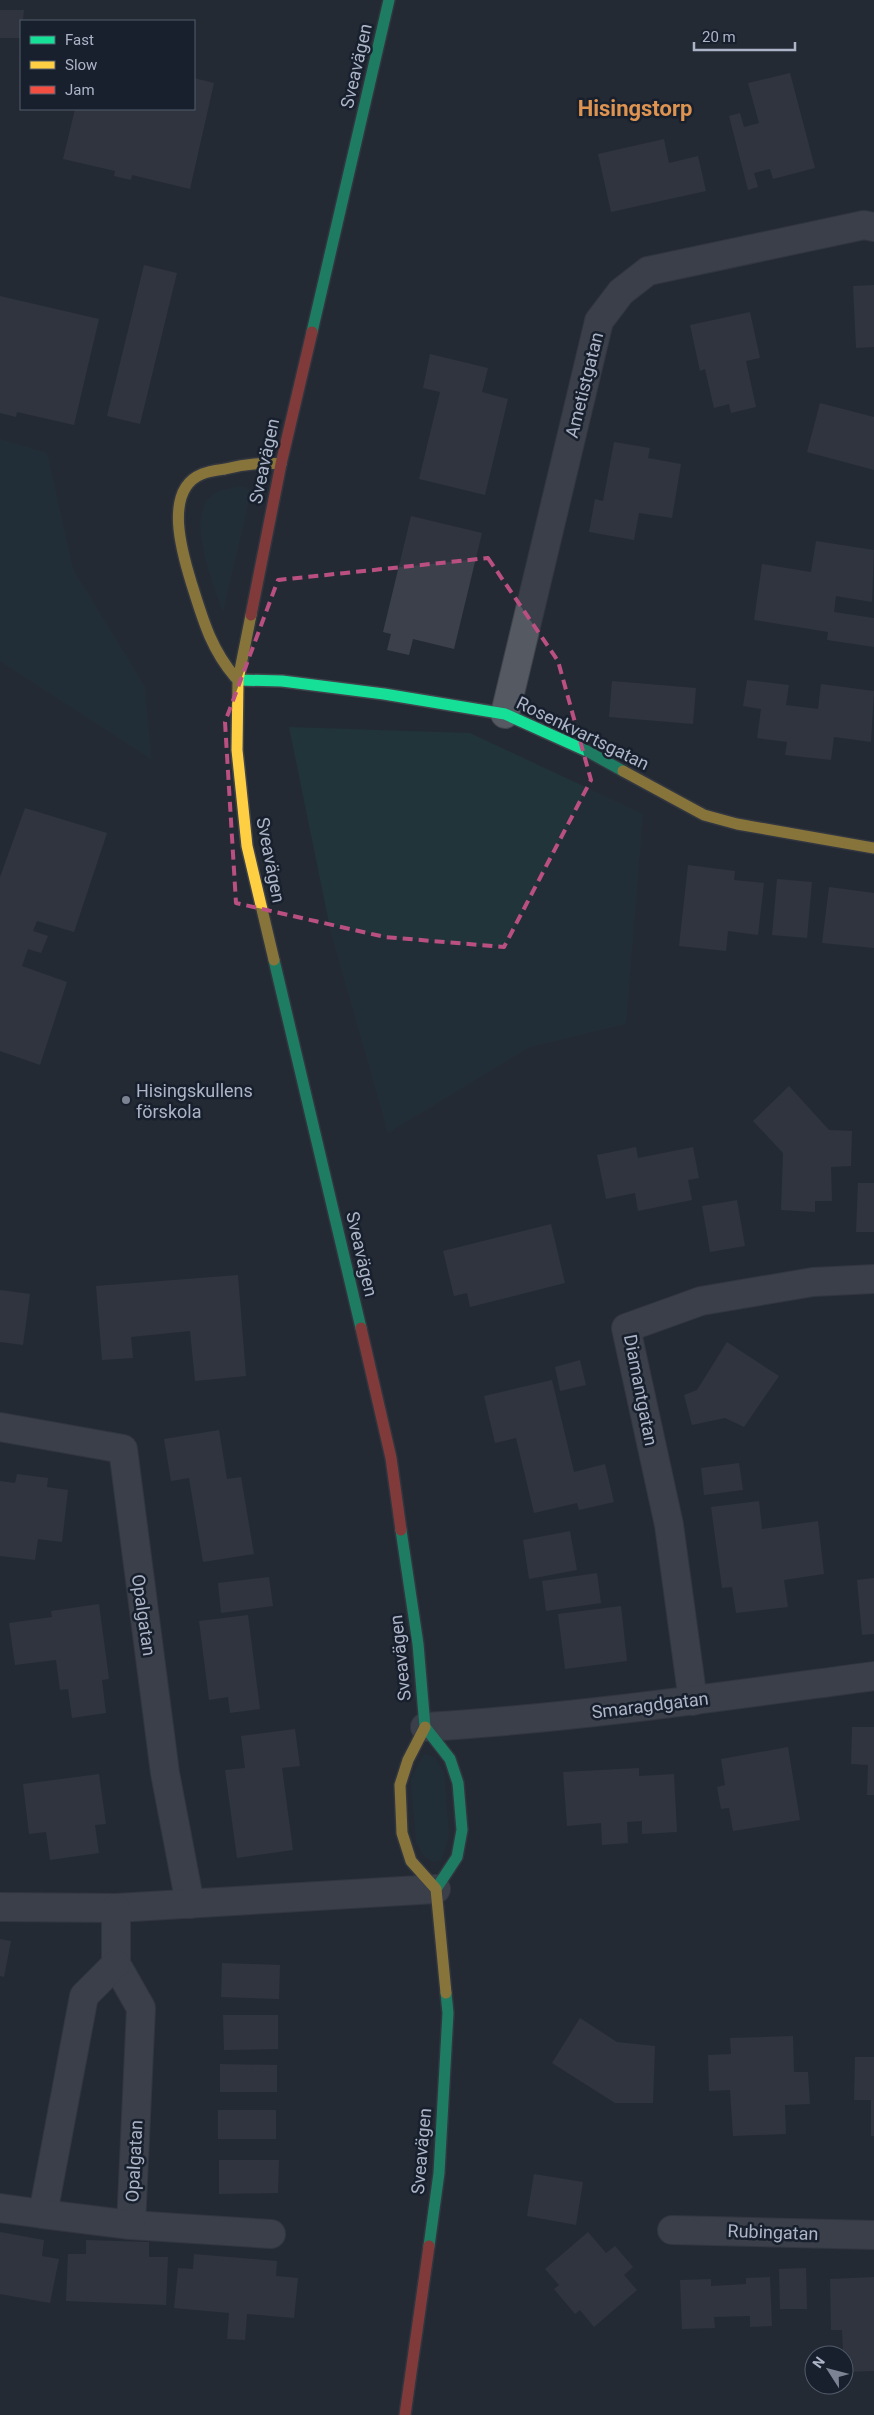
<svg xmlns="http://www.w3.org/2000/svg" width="874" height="2415" font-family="Roboto,sans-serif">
  <rect width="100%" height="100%" fill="#242a34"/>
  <g fill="#21343a">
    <path d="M 0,439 L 47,453 L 73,569 L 145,687 L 151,759 L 0,661 Z"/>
    <path d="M 236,487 L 245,487 L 251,492 L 223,612 C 214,584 183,515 214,494 C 219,489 229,489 236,487 Z"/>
    <path d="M 289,727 L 470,733 L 643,814 L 626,1024 L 530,1047 L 388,1133 L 331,933 Z"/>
    <path d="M 424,1754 L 434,1757 L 444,1772 L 449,1836 L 441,1860 L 433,1862 L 424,1856 L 416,1842 L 411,1779 Z"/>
  </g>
  <g fill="#3c404a">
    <path d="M 0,10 L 24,10 L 21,38 L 0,38 Z"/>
    <path d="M 790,73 L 815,168 L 773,179 L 770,169 L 754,173 L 758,187 L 748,190 L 729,116 L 740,113 L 744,127 L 759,123 L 748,83 Z"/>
    <path d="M 194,78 L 214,83 L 190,189 L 132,175 L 131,180 L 114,176 L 115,171 L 63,159 L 75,109 L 194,109 Z"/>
    <path d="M 664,139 L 669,163 L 698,156 L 706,191 L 611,212 L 598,154 Z"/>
    <path d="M 144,265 L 177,273 L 140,424 L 107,416 Z"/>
    <path d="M 874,285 L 874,347 L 856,348 L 853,286 Z"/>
    <path d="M 0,296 L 99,319 L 74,425 L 17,412 L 16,417 L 0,413 Z"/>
    <path d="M 750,312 L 760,358 L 746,361 L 756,407 L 731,413 L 729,404 L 714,408 L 705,369 L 700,371 L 690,325 Z"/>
    <path d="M 430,354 L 488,368 L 482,392 L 508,399 L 485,495 L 419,479 L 440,392 L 423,388 Z"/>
    <path d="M 820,403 L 874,417 L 874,470 L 807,452 Z"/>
    <path d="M 614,442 L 650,448 L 648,458 L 681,464 L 672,518 L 639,513 L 634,540 L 589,532 L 595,499 L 603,501 Z"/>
    <path d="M 411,516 L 482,533 L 454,649 L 413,639 L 409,655 L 387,650 L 391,634 L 383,632 Z"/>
    <path d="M 816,541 L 874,550 L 872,602 L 836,596 L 834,612 L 874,618 L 874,647 L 827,640 L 828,632 L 754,620 L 762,564 L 811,572 Z"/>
    <path d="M 747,680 L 789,685 L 786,705 L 818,709 L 821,684 L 874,691 L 871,742 L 834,737 L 831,760 L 785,755 L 787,742 L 757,738 L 761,709 L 743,706 Z"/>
    <path d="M 612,681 L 696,688 L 693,724 L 609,717 Z"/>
    <path d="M 25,808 L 107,833 L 74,932 L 37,921 L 33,931 L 48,936 L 41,953 L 28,949 L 22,966 L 67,982 L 40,1065 L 0,1051 L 0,877 Z"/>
    <path d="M 688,865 L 735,871 L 734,880 L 764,883 L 758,935 L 728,931 L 726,951 L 679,946 Z"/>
    <path d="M 777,879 L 812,882 L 807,938 L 772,935 Z"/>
    <path d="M 829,887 L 874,893 L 874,948 L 822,943 Z"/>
    <path d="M 789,1086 L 829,1130 L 852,1131 L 851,1166 L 831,1167 L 832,1201 L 815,1201 L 815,1212 L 781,1210 L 783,1153 L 753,1121 Z"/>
    <path d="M 636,1147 L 638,1158 L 693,1147 L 699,1178 L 688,1180 L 692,1200 L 638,1211 L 635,1193 L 606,1199 L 597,1155 Z"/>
    <path d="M 858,1183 L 874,1183 L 874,1232 L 856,1232 Z"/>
    <path d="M 737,1200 L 745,1246 L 710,1252 L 702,1206 Z"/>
    <path d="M 551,1224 L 565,1283 L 470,1307 L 467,1293 L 454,1296 L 443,1251 Z"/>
    <path d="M 238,1275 L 246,1376 L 195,1381 L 190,1331 L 131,1337 L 133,1358 L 102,1360 L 96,1286 Z"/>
    <path d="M 0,1290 L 30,1294 L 23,1345 L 0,1342 Z"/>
    <path d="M 727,1342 L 779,1376 L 744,1427 L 725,1418 L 692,1425 L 684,1395 L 697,1390 Z"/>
    <path d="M 580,1360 L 586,1385 L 560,1391 L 555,1367 Z"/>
    <path d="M 552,1380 L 574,1472 L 605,1464 L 614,1502 L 579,1510 L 577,1503 L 534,1513 L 516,1438 L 495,1443 L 484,1396 Z"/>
    <path d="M 219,1430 L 227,1479 L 241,1477 L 254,1554 L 203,1562 L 189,1478 L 171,1481 L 164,1439 Z"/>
    <path d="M 739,1463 L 743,1490 L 704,1495 L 701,1468 Z"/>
    <path d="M 17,1474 L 48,1478 L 47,1487 L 68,1490 L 62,1542 L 38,1539 L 35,1560 L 0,1556 L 0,1481 L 15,1483 Z"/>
    <path d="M 759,1501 L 762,1529 L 818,1521 L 824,1574 L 784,1580 L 788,1607 L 736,1613 L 732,1587 L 722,1588 L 711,1507 Z"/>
    <path d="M 570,1531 L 577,1570 L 529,1579 L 523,1540 Z"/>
    <path d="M 597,1573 L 601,1603 L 546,1611 L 542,1581 Z"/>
    <path d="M 269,1577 L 273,1606 L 221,1613 L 218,1583 Z"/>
    <path d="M 874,1578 L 874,1634 L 862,1635 L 857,1580 Z"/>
    <path d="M 99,1604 L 109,1679 L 102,1680 L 106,1713 L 72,1718 L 68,1689 L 60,1690 L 56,1660 L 15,1665 L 9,1623 L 52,1617 L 51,1611 Z"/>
    <path d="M 621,1606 L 627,1661 L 565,1669 L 558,1614 Z"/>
    <path d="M 248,1615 L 260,1709 L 230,1713 L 228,1697 L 209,1700 L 199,1621 Z"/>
    <path d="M 852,1727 L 874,1727 L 874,1795 L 867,1795 L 868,1765 L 851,1764 Z"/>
    <path d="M 295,1729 L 300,1766 L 282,1768 L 293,1850 L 237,1858 L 225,1770 L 245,1768 L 241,1736 Z"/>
    <path d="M 788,1747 L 800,1820 L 733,1831 L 729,1808 L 721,1809 L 717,1787 L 725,1785 L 721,1759 Z"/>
    <path d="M 639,1768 L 639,1776 L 674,1774 L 677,1832 L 642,1834 L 642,1821 L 627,1822 L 628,1843 L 602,1845 L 601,1823 L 567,1826 L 563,1772 Z"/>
    <path d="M 99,1774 L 106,1824 L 95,1825 L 99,1853 L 50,1860 L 46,1832 L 29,1834 L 23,1784 Z"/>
    <path d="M 0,1939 L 11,1941 L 4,1977 L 0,1976 Z"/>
    <path d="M 222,1963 L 280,1965 L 279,1999 L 221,1997 Z"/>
    <path d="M 223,2015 L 278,2015 L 278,2049 L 224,2050 Z"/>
    <path d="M 580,2018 L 617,2042 L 655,2046 L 653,2103 L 615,2103 L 552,2063 Z"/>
    <path d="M 793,2036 L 794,2072 L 808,2072 L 810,2104 L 785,2105 L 786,2134 L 733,2136 L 730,2090 L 709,2091 L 708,2055 L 731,2054 L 730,2038 Z"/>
    <path d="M 855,2057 L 874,2057 L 874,2136 L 871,2136 L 871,2100 L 854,2100 Z"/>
    <path d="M 220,2064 L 277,2065 L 277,2092 L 220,2092 Z"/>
    <rect x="218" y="2110" width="58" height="29"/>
    <path d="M 219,2160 L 279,2160 L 278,2193 L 219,2194 Z"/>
    <path d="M 534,2174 L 583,2182 L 576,2225 L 527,2216 Z"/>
    <path d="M 0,2232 L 44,2240 L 42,2256 L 59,2259 L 50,2303 L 0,2294 Z"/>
    <path d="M 588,2232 L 606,2253 L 615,2246 L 633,2267 L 624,2275 L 637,2290 L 594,2327 L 580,2310 L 575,2314 L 554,2289 L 559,2285 L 545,2269 Z"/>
    <path d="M 86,2240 L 149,2242 L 149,2257 L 168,2257 L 166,2305 L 66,2301 L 68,2254 L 86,2254 Z"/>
    <path d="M 194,2254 L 277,2261 L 276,2276 L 298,2278 L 294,2318 L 247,2314 L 245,2340 L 227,2339 L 229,2313 L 174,2308 L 178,2268 L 193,2269 Z"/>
    <path d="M 806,2268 L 807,2309 L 780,2309 L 779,2269 Z"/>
    <path d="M 770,2277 L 772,2326 L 750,2327 L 750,2316 L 714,2317 L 715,2328 L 682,2329 L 680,2280 L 711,2279 L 711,2286 L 746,2284 L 746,2278 Z"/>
    <path d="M 874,2277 L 874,2371 L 844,2372 L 842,2330 L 831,2330 L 830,2279 Z"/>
  </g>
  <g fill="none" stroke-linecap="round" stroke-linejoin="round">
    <g stroke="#40444c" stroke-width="30">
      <g id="street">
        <path d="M 505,714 L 599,321 L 621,292 L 648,271 L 864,225 L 874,227"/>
        <path d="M 0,1427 L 123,1449 L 165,1773 L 190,1904"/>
        <path d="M 693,1701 L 669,1525 L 626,1328 L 701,1301 L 813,1282 L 874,1279"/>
        <path d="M 425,1727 C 576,1718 725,1696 874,1676"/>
        <path d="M 0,1907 L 116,1908 L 436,1889"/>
        <path d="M 116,1908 L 116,1964 L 141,2008 L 131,2225 L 271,2234"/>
        <path d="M 0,2208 L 43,2214 L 84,1996 L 116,1964"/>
        <path d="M 43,2214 L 131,2225"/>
        <path d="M 672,2230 L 874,2235"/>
      </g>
    </g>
    <g stroke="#40444c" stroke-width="14">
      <g id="fast">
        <path d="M 312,332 L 389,0"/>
        <path d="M 235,677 L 238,680 L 282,681 L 384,694 L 505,714 L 587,751 L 623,771"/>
        <path d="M 274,960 L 361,1328"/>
        <path d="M 401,1530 L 418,1644 L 425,1727 L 450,1759 L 458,1783 L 462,1830 L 457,1857 L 436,1889"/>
        <path d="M 429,2246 L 439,2173 L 448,2013 L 446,1993"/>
      </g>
    </g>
    <g stroke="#40444c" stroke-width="14">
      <g id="slow">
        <path d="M 251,615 L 238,680 L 237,750 L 247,846 L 274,960"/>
        <path d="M 235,677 C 211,649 203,620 192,585 C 183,556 162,490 202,474 C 209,471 218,470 225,469 C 245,464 261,462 281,464"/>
        <path d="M 623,771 L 704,815 L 737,824 L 874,848"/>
        <path d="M 425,1727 L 408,1760 L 400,1785 L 402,1833 L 411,1861 L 436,1889 L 446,1993"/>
      </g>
    </g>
    <g stroke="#40444c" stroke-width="14">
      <g id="jam">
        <path d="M 251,615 L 281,464 L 312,332"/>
        <path d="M 361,1328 L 391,1458 L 401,1530"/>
        <path d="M 405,2415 L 429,2246"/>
      </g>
    </g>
    <use href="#street" stroke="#545962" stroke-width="28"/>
    <use href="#fast" stroke="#16e098" stroke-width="11"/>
    <use href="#slow" stroke="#ffcf43" stroke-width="11"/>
    <use href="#jam" stroke="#f24e42" stroke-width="11"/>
  </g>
  <path d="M0 0H874V2415H0ZM 488,558 L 558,661 L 591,780 L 504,947 L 385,937 L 236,903 L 225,722 L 278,580 Z" fill="#242a34" fill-opacity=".55" fill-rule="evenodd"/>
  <path fill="none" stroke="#ba4f81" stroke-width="4" stroke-dasharray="10 6" stroke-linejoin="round" d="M 488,558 L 558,661 L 591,780 L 504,947 L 385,937 L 236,903 L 225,722 L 278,580 Z"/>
  <circle fill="#7c8494" stroke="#18202e" stroke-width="2" cx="126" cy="1100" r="5"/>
  <g text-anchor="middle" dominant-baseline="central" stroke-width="5" stroke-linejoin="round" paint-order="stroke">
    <g font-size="18" fill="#acb5c7" stroke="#18202e">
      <text transform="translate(356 66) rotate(-77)">Sveavägen</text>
      <text transform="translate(584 385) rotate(-76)">Ametistgatan</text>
      <text transform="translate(264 461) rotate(-78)">Sveavägen</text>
      <text transform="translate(583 733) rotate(26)">Rosenkvartsgatan</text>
      <text transform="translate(271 860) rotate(79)">Sveavägen</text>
      <text transform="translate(362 1254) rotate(77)">Sveavägen</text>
      <text transform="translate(641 1390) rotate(79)">Diamantgatan</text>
      <text transform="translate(144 1615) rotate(82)">Opalgatan</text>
      <text transform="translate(400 1658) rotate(-96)">Sveavägen</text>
      <text transform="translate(650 1705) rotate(-7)">Smaragdgatan</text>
      <text transform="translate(421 2151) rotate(-85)">Sveavägen</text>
      <text transform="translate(134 2161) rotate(-87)">Opalgatan</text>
      <text transform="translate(773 2232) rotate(2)">Rubingatan</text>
    </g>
    <g font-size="18" fill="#acb5c7" stroke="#18202e" text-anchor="start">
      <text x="136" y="1090">Hisingskullens<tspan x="136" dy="21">förskola</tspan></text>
    </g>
    <g font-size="22" font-weight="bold" fill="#de9450" stroke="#18202e">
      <text x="635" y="108">Hisingstorp</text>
    </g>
  </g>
  <rect x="20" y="20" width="175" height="90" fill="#18202e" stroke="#535c6b"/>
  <rect x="30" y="36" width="25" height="8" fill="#16e098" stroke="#535c6b"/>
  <text x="65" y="45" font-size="15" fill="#acb5c7">Fast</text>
  <rect x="30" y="61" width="25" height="8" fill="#ffcf43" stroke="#535c6b"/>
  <text x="65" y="70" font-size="15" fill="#acb5c7">Slow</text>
  <rect x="30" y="86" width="25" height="8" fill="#f24e42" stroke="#535c6b"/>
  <text x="65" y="95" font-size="15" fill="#acb5c7">Jam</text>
  <g transform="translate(829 2370) rotate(306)"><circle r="24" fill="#18202e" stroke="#535c6b"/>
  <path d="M0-4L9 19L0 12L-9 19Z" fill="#7c8494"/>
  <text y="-8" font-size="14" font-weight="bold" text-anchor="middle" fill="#acb5c7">N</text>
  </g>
  <path d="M694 42v8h101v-8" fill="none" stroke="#acb5c7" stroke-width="2.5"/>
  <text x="702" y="42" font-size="15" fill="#acb5c7" stroke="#18202e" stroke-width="4" paint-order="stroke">20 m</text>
</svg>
